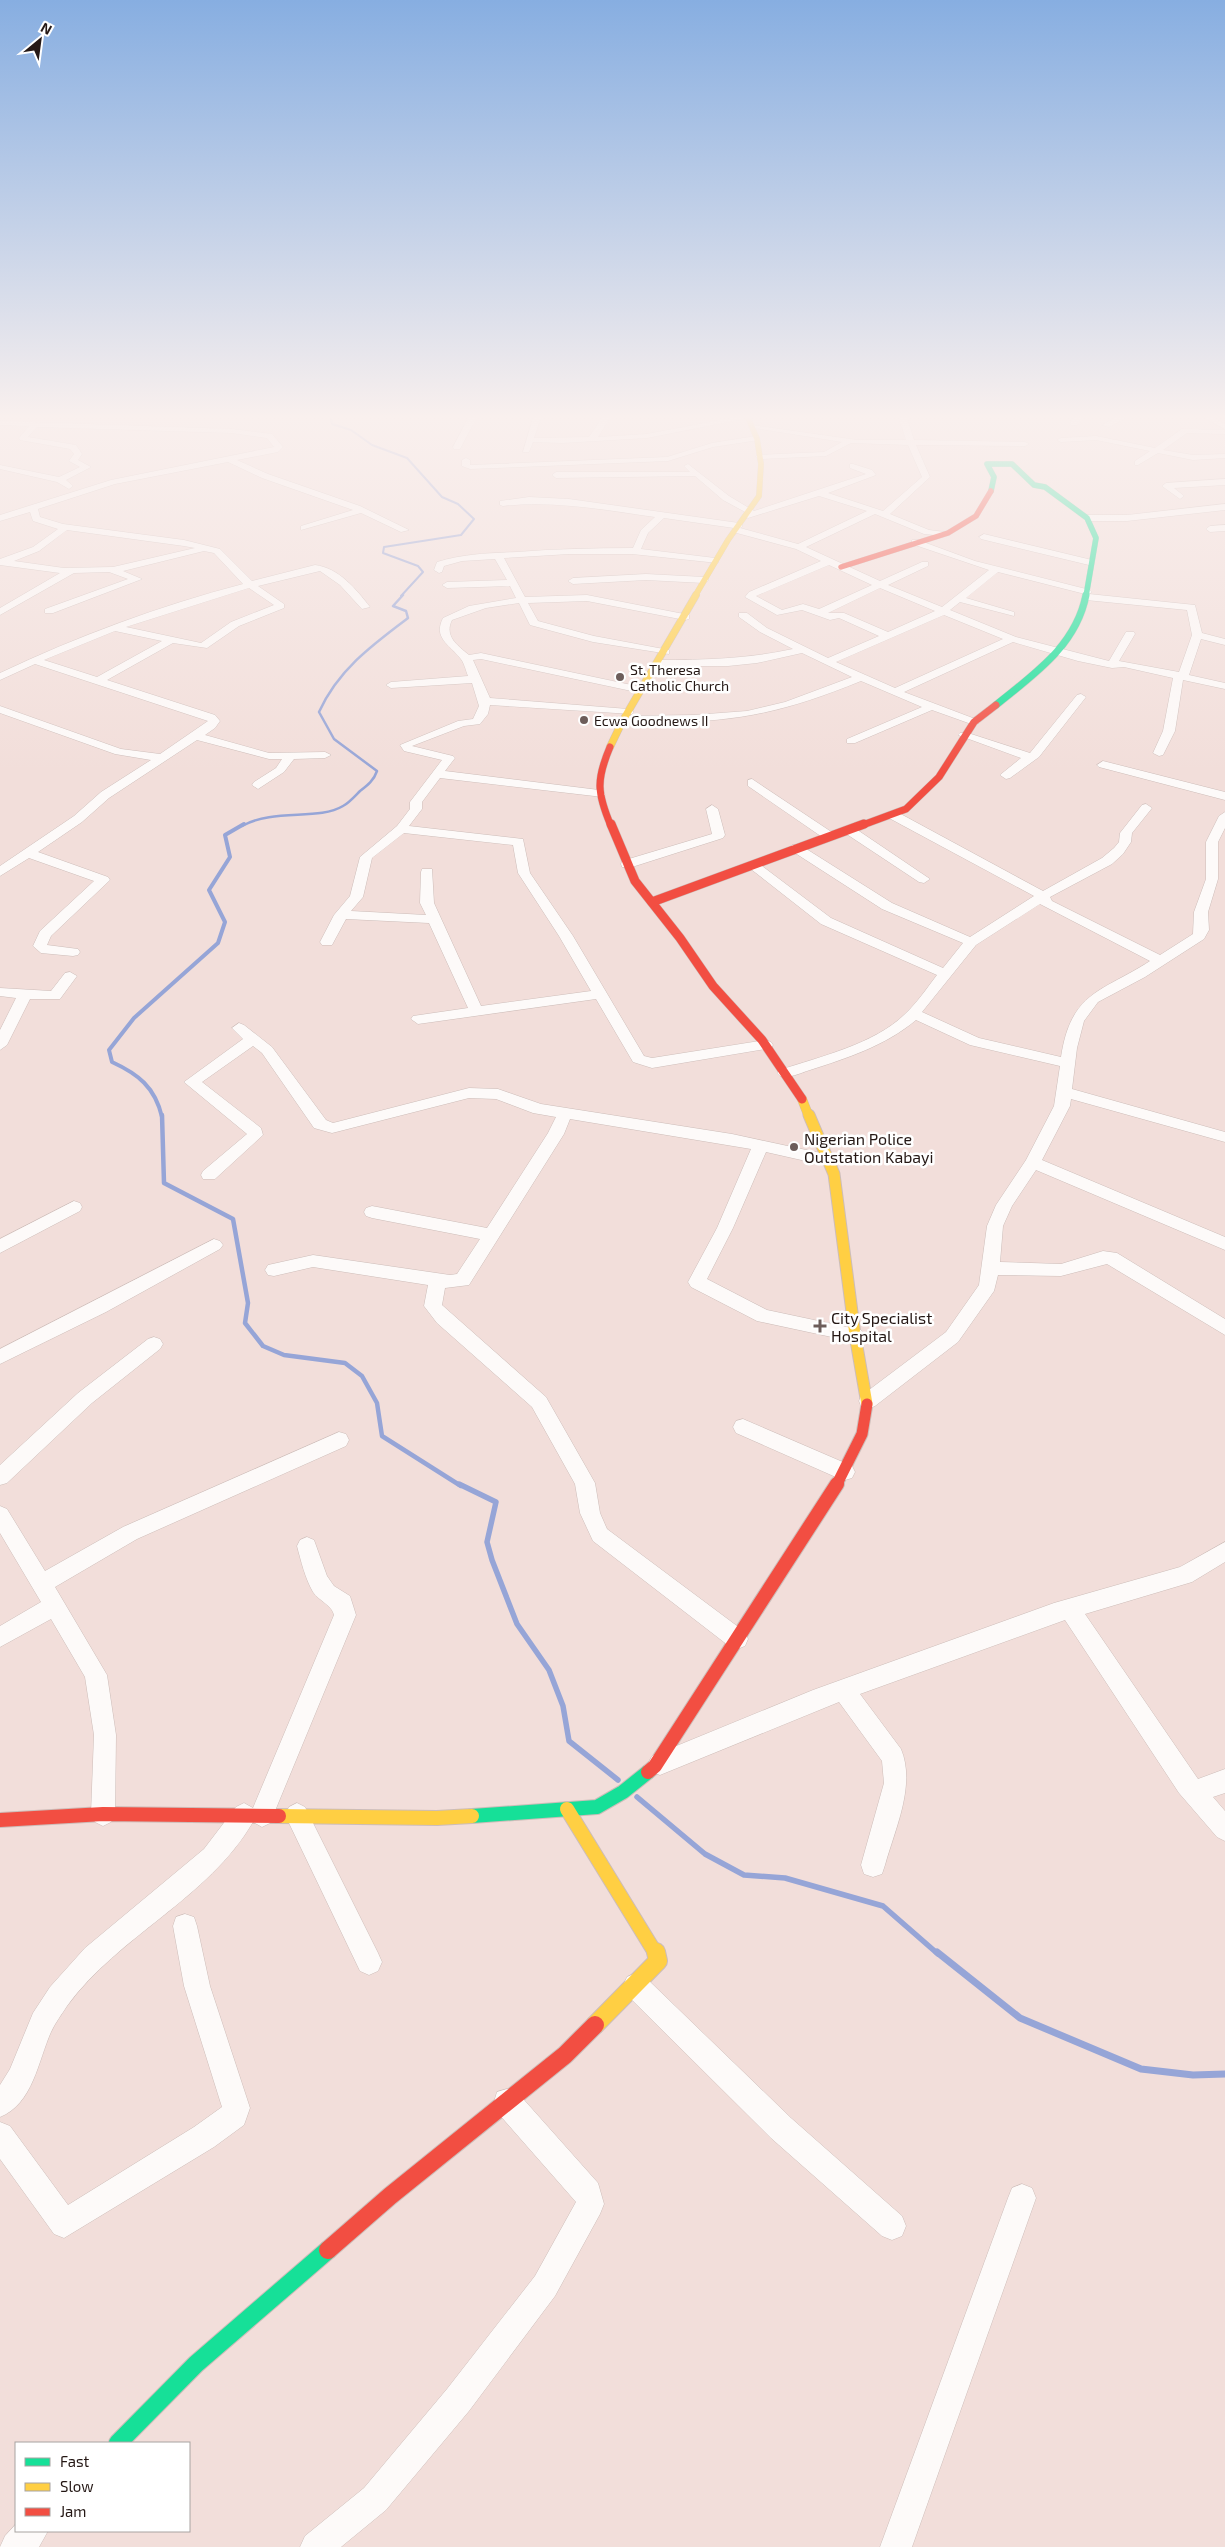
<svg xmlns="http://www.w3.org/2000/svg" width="1225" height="2547" font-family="'Exo 2',sans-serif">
  <rect width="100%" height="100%" fill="#f2deda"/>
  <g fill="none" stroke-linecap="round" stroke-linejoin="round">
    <path stroke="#96a5d7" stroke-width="2" d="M 330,415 L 332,424 L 351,430 L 372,445 L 407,458 L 442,497 L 458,504 L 474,519 L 461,535 L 384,547 L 383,553 L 418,566 L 423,572 L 401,596"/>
    <path stroke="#96a5d7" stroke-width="2.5" d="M 242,826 C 274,808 318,821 343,806 C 349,803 355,796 360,791 C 368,785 374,780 377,771 L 334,739 L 319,712 C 338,670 372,645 408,618 L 406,611 L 393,606 L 403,595"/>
    <path stroke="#96a5d7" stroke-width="4" d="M 162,1117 C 155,1087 138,1074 112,1062 L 109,1050 L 134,1018 L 218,943 L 225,922 L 209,890 L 230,857 L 225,835 L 244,824"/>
    <path stroke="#96a5d7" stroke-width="4.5" d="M 162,1115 L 164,1183 L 233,1219 L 248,1303 L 245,1323 L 263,1346 L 284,1355 L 345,1363 L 362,1376 L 377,1403 L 382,1436 L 461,1486"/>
    <g stroke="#96a5d7" stroke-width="5.5">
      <path d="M 459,1484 L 496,1502 L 487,1542 L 492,1560 L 517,1624 L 549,1670 L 563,1706 L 569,1741 L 618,1780"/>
      <path d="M 637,1797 L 705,1854 L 744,1875 L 785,1878 L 883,1906 L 938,1954"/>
    </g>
    <path stroke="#96a5d7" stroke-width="7" d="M 937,1952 L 1020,2018 L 1141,2069 L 1193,2075 L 1225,2074"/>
    <g stroke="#cdbdb9" stroke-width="1">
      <g id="street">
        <path d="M 470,415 L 478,415 L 460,449 L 454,449 L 453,447 Z"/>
        <path d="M 534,415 L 542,415 L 534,438 L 589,437 L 604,415 L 612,415 L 598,437 L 647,434 L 746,415 L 753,417 L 647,438 L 562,443 L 533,442 L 529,452 L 523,452 Z"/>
        <path d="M 898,415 L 906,415 L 914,440 L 1025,442 L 1029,444 L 1025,446 L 916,445 L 930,477 L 890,514 L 929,530 L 945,532 L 945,536 L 924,534 L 875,514 L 806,547 L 880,581 L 922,562 L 928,562 L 928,566 L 888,585 L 942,607 L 989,570 L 912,544 L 912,540 L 918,540 L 975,561 L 1090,590 L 1092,592 L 1089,594 L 1195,605 L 1202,633 L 1225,639 L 1225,645 L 1201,639 L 1189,675 L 1225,683 L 1225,689 L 1183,680 L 1175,731 L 1163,755 L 1159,756 L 1153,753 L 1163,731 L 1173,678 L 1124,667 L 1112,668 L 1078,661 L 1013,642 L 904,692 L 978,720 L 980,722 L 974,725 L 932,710 L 855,743 L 847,743 L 847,739 L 922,707 L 861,681 C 789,710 742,722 665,722 C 650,723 633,725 619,721 L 619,717 L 623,716 L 694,715 L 747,711 L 785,702 L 852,677 L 802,653 L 757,663 L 728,666 L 658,666 L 653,663 L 658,660 C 705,660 746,659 793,649 L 760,632 L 739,617 L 739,613 L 747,613 L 767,628 L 828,658 L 879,636 L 839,618 L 830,620 L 802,610 L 777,615 L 745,597 L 749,592 L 821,561 L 796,549 L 733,532 L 734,528 L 664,518 L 648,533 L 641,549 L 715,558 L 718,559 L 718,563 L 632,554 L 569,554 L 504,558 L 525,597 L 587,595 L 689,615 L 689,619 L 685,620 L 587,601 L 528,603 L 538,621 L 594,636 L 669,650 L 669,654 L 593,642 L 530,625 L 519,603 L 486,608 L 452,620 C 444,636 457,645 469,655 L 481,653 L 641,687 L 646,690 L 641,693 L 481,659 L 473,660 L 490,698 L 628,709 L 634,712 L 632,714 L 490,705 L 488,714 L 480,724 L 464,726 L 412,746 L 453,756 L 455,758 L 445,771 L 599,790 L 605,794 L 603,797 L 440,778 L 422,802 L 422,809 L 409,826 L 523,839 L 530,873 L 573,936 L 644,1056 L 652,1058 L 766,1040 L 771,1042 L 773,1045 L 771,1048 L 652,1068 L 633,1062 L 596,999 L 418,1024 L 411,1019 L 413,1016 L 468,1008 L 429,923 L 346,919 L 332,945 L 322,945 L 320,942 L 334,915 L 350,896 L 360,857 L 397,826 L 410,809 L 410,802 L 442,760 L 404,751 L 400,745 L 458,721 L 473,719 L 479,706 L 472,683 L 391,688 L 386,685 L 391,682 L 468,676 C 466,671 464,662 460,658 C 449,644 433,638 443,618 L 469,606 L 516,598 L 510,586 L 447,588 L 442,585 L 447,582 L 507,580 L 495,559 L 462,561 L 444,566 L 442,572 L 439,573 L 434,570 L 437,562 C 463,554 489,553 517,552 C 555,549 594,548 633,548 L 641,530 L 655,517 C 604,510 554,500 503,506 L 500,505 L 500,501 L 529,497 L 569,499 L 739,523 L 743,526 L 740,528 L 798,544 L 867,511 L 819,496 L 748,518 L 744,515 L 747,513 L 723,500 L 695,476 L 556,478 L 552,475 L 556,472 L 690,472 L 684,466 L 688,464 L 729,496 L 754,511 L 866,474 L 850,468 L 850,464 L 853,464 L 872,470 L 876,475 L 828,493 L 883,511 L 922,477 L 908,445 L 851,443 L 826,456 L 760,459 L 756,457 L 757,455 L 824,452 L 842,442 L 748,427 L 752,425 L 857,440 L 906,440 ZM 829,565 L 872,585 L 819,609 L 803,604 L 782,610 L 756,596 ZM 998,572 L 1085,594 L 1081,597 L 1086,600 L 1187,610 L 1192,635 L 1179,672 L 1119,661 L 1135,634 L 1134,632 L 1126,632 L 1109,661 L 1016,637 L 950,610 L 960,602 L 1014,616 L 1014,612 L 966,598 ZM 880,588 L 935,611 L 888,632 L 844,613 L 828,613 ZM 944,615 L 1003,639 L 895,688 L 836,662 ZM 404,833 L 513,845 L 518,873 L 559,936 L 591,991 L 481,1006 L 434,903 L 432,869 L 422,869 L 421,872 L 420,903 L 426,915 L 351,911 L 363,897 L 372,858 Z"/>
        <path d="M 1078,415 L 1087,415 L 1077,425 L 1071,425 L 1071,421 Z"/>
        <path d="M 1121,415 L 1131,415 L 1109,427 L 1102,425 Z"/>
        <path d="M 1199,415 L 1209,415 L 1225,424 L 1225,429 Z"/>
        <path d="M 0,421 L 232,429 L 272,434 L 283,447 L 278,452 L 237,460 L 268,474 L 360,506 L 409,530 L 401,532 L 361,513 L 301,530 L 301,526 L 353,510 L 262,478 L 228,462 L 115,484 L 38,509 L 40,517 L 63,524 L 184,540 L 220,549 L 252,581 L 315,565 C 339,568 356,589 370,607 L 362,609 L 340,585 L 320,571 L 258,586 L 284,604 L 284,608 L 239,626 L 207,648 L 173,643 L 107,680 L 215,715 L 220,721 L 215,728 L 205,735 L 269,753 L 325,752 L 331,755 L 325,758 L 294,759 L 284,772 L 258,789 L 252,785 L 254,782 L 276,768 L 282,759 L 269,759 L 197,740 L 109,798 L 82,822 L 38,852 L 108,877 L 110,880 L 51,936 L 47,945 L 78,949 L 80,952 L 78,955 L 73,956 L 41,953 L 33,946 L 40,931 L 94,881 L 29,858 L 0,876 L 0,866 L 74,816 L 101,792 L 151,760 L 115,754 L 0,713 L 0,706 L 121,749 L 160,754 L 208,721 L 35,664 L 0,680 L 0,673 C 78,636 159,606 243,584 L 214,553 L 204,551 L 123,571 L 142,579 L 53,613 L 45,613 L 45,609 L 128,579 L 109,572 L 74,573 L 0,615 L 0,608 L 60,573 L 0,565 L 0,559 L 33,547 L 58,529 L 33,521 L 30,512 L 0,521 L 0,515 L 111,480 L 274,447 L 267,438 L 232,433 L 37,427 L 28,437 L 76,445 L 82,454 L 78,460 L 91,467 L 66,480 L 73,486 L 69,489 L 57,482 L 0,469 L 0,465 L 59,477 L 80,467 L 69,461 L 74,454 L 70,449 L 20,440 L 19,438 L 29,426 L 0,425 ZM 67,530 L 184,546 L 195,548 L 113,567 L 64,568 L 14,561 L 39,551 ZM 249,588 L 274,605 L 231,622 L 201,643 L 126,627 ZM 115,631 L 162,641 L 97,677 L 44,660 Z"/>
        <path d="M 1182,429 L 1225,430 L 1225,434 L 1187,433 L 1163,450 L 1193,455 L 1225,454 L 1225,458 L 1193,460 L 1158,453 L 1138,465 L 1135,465 L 1135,461 L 1150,451 L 1096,440 L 1061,442 L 1057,440 L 1061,438 L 1096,436 L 1155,448 Z"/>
        <path d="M 756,436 L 759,436 L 759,440 L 713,447 L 668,461 L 470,469 L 462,466 L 462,460 L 466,458 L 470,460 L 470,465 L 667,457 L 712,443 Z"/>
        <path d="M 1225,479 L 1225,485 L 1174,488 L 1184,496 L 1180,499 L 1162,486 L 1166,483 Z"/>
        <path d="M 1225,504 L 1225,510 L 1127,521 L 1087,521 L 1083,518 L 1087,515 L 1127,515 Z"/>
        <path d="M 1225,525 L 1225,531 L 1210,532 L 1206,529 L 1210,526 Z"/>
        <path d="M 984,534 L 1092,560 L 1094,562 L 1089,565 L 981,539 L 979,537 Z"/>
        <path d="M 646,574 L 704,577 L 709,580 L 704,583 L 646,580 L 573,584 L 568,581 L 573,578 Z"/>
        <path d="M 1081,694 L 1086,697 L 1039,757 L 1010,778 L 1006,779 L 1000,775 L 1021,758 L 958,735 L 960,733 L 968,733 L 1030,753 L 1077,695 Z"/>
        <path d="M 1103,761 L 1225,792 L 1225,800 L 1099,767 L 1097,765 Z"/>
        <path d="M 752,779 L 833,833 L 835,836 L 833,839 L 825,839 L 748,786 L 748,780 Z"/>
        <path d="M 1146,804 L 1152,808 L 1132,833 L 1131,842 L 1123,854 L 1112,864 L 1050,897 L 1052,901 L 1160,955 L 1193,934 L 1194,912 L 1206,879 L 1206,842 L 1219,816 L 1225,812 L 1225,828 L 1218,842 L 1218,879 L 1208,912 L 1209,930 L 1204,939 L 1145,977 L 1098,1002 L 1084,1021 L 1077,1048 L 1072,1089 L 1225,1132 L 1225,1142 L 1071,1099 L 1070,1106 L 1042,1160 L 1225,1237 L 1225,1250 L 1036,1170 L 1012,1206 L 1003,1226 L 1000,1262 L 1061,1264 L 1103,1251 L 1117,1253 L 1225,1319 L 1225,1335 L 1107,1264 L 1061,1276 L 998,1275 L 994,1291 L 958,1342 L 875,1406 L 868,1409 L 861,1406 L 859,1401 L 861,1396 L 946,1332 L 979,1285 L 987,1226 L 996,1205 L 1026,1160 L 1054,1106 L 1060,1066 L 970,1045 L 916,1020 C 885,1046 847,1058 810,1070 C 800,1073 789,1079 780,1076 L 777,1073 L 780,1070 C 819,1057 875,1044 905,1014 C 917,1003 927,988 937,975 L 821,924 L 747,866 L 753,862 L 758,863 L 831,918 L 943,968 L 963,943 L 882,909 L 792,851 L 790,848 L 792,845 L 800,845 L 892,903 L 970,937 L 1034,896 L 889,818 L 887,815 L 889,812 L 897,812 L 1043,891 L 1102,858 L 1114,848 L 1119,842 L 1120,833 L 1142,805 ZM 1040,904 L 1150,961 C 1102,992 1071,991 1061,1057 L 979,1038 L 922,1012 L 976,945 Z"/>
        <path d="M 712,805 L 718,809 L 725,835 L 723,838 L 632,867 L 622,867 L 621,864 L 622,861 L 712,834 L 706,809 Z"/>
        <path d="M 849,826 L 853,827 L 930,879 L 924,883 L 919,882 L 845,833 L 843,830 Z"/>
        <path d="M 70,972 L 77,976 L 60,999 L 30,999 L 7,1045 L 0,1050 L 0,1030 L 16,998 L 0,996 L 0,988 L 51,991 L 65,973 Z"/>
        <path d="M 239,1023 L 244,1025 L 272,1047 L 326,1120 L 333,1123 L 469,1088 L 498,1089 L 541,1104 L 732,1134 L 834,1156 L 836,1160 L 834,1164 L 828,1166 L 766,1152 L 733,1228 L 707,1279 L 767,1310 L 861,1330 L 864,1335 L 861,1340 L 855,1342 L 757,1321 L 691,1287 L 688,1282 L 717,1228 L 751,1149 L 570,1119 L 564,1134 L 469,1285 L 445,1288 L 442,1305 L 546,1397 L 595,1483 L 600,1513 L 607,1529 L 745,1632 L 748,1639 L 745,1646 L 737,1649 L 729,1646 L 593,1541 L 580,1513 L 575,1484 L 532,1407 L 437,1323 L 424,1306 L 428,1285 L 313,1267 L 274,1276 L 268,1275 L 265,1270 L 268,1265 L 313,1255 L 450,1275 L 457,1274 L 480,1239 L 372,1218 L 366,1216 L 364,1212 L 366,1208 L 372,1206 L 487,1228 L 548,1133 L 556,1117 L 533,1113 L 496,1099 L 469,1098 L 332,1133 L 314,1128 L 262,1053 L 253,1046 L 202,1082 L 261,1128 L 263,1135 L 215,1179 L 203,1179 L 201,1175 L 203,1171 L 247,1134 L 184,1082 L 243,1039 L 232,1028 Z"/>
        <path d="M 74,1201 L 80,1203 L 82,1207 L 80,1211 L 0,1253 L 0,1239 Z"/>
        <path d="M 214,1239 L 220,1241 L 223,1245 L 220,1249 L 106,1312 L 0,1364 L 0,1349 Z"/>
        <path d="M 154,1337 L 160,1339 L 163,1344 L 160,1349 L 92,1403 L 7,1483 L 0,1485 L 0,1465 L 78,1393 L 148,1339 Z"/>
        <path d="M 743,1419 L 852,1466 L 855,1472 L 852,1478 L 845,1480 L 838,1478 L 736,1433 L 733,1427 L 736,1421 Z"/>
        <path d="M 339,1432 L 346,1434 L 349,1440 L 346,1446 L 137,1539 L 55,1587 L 107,1675 L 116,1735 L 115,1814 L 111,1822 L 103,1826 L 95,1822 L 91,1814 L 94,1735 L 85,1677 L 51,1619 L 0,1647 L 0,1626 L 41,1602 L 0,1533 L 0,1506 L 7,1509 L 45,1571 L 123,1527 Z"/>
        <path d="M 307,1537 L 314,1540 L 327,1576 L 334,1586 L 350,1596 L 356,1615 L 270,1823 L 262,1827 L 253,1822 C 208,1899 119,1935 67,2006 C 62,2014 55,2023 51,2032 C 38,2061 33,2104 0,2117 L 0,2085 L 10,2069 L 33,2013 L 50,1987 L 85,1948 L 204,1849 L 236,1807 L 244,1803 L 253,1808 L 334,1615 C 332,1605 319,1601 313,1592 C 305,1578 301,1561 297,1546 L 300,1540 Z"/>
        <path d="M 1225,1542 L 1225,1562 L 1192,1582 L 1085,1614 L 1198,1779 L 1225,1769 L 1225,1793 L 1213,1797 L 1225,1811 L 1225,1841 L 1217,1837 L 1179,1793 L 1065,1620 L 860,1694 L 901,1749 C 916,1785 895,1829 885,1865 L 882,1874 L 873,1877 L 864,1874 L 861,1865 L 884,1783 L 882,1761 L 839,1702 L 660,1775 L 652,1772 L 648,1764 L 652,1756 L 813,1690 L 1054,1603 L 1180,1567 Z"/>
        <path d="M 297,1803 L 305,1807 L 378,1953 L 382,1962 L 378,1971 L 369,1975 L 360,1971 L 289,1823 L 285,1815 L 289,1807 Z"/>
        <path d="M 185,1914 L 194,1917 L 197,1926 L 210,1986 L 250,2108 L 244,2125 L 214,2147 L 64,2238 L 54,2234 L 0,2159 L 0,2122 L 10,2126 L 68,2205 L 194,2127 L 222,2107 L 184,1986 L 173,1926 L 176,1917 Z"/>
        <path d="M 636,1973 L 645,1977 L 791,2118 L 902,2216 L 906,2226 L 902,2236 L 892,2240 L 882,2236 L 771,2138 L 627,1995 L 623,1986 L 627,1977 Z"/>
        <path d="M 507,2089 L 517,2092 L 598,2183 L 604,2204 L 600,2214 L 555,2296 L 469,2411 L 386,2510 L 341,2547 L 300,2547 L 305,2536 L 364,2488 L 447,2389 L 535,2276 L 576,2202 L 497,2112 L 494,2102 L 497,2092 Z"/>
        <path d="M 1022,2184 L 1032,2188 L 1036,2198 L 912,2547 L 880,2547 L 1008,2198 L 1012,2188 Z"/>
        <path d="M 16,2524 L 16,2531 L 48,2531 L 39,2547 L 0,2547 L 5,2536 Z"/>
      </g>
    </g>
    <g stroke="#cdbdb9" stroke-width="6">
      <path id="fast-far3" d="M 991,491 L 994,477 L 987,464 L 1012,464 L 1034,485 L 1045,487 L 1087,518 L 1096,538 L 1086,596"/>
    </g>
    <g stroke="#cdbdb9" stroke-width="8">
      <path id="fast-far2" d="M 996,705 C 1034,674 1076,646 1086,595"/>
    </g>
    <g stroke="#cdbdb9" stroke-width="16">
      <path id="fast-far1" d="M 472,1816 L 597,1807 L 623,1792 L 648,1772"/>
    </g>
    <g stroke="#cdbdb9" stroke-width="20">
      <path id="fast" d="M 118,2443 L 196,2364 L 328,2250"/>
    </g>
    <g stroke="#cdbdb9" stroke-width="6">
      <path id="slow-far5" d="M 695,596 L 728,540 L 759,496 L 761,464 L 757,439 L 747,415"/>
    </g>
    <g stroke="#cdbdb9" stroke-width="8">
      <path id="slow-far4" d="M 610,747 L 622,722 L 696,595"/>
    </g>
    <g stroke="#cdbdb9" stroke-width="10">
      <path id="slow-far3" d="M 802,1099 L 809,1117"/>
    </g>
    <g stroke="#cdbdb9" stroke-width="13">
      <path id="slow-far2" d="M 809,1115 L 834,1174 L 855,1335 L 867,1404"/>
    </g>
    <g stroke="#cdbdb9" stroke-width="16">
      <g id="slow-far1">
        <path d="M 567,1809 L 656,1954"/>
        <path d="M 279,1816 L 437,1818 L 472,1816"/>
      </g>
    </g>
    <g stroke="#cdbdb9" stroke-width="20">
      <path id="slow" d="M 595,2025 L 658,1961 L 656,1952"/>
    </g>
    <g stroke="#cdbdb9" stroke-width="6">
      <path id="jam-far5" d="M 841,567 L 948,533 L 976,516 L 991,491"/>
    </g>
    <g stroke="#cdbdb9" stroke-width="8">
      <g id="jam-far4">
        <path d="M 610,747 C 596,780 597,793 611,826"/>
        <path d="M 860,826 L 906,809 L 939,777 L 974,722 L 996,705"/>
      </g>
    </g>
    <g stroke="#cdbdb9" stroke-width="10">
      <g id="jam-far3">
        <path d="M 611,824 L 635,881 L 680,938 L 713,986 L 762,1040 L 802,1099"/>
        <path d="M 652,902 L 864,824"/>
      </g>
    </g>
    <g stroke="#cdbdb9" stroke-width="13">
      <path id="jam-far2" d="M 836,1486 L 862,1434 L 867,1404"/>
    </g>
    <g stroke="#cdbdb9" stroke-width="16">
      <g id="jam-far1">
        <path d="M 648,1772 L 655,1766 L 837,1484"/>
        <path d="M 0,1820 L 103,1814 L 279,1816"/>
      </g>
    </g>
    <g stroke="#cdbdb9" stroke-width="20">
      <path id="jam" d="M 328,2250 L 390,2196 L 565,2055 L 595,2025"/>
    </g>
    <use href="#street" fill="#fdfaf9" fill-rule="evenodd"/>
    <use href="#fast-far3" stroke="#16e098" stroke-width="5.5"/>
    <use href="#fast-far2" stroke="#16e098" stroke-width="7"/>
    <use href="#fast-far1" stroke="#16e098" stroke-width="14"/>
    <use href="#fast" stroke="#16e098" stroke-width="18"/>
    <use href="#slow-far5" stroke="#ffcf43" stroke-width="5.5"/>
    <use href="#slow-far4" stroke="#ffcf43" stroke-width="7"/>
    <use href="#slow-far3" stroke="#ffcf43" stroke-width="9"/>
    <use href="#slow-far2" stroke="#ffcf43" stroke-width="11"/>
    <use href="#slow-far1" stroke="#ffcf43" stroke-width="14"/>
    <use href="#slow" stroke="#ffcf43" stroke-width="18"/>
    <use href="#jam-far5" stroke="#f24e42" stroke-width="5.5"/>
    <use href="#jam-far4" stroke="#f24e42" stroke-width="7"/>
    <use href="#jam-far3" stroke="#f24e42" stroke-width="9"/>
    <use href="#jam-far2" stroke="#f24e42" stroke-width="11"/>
    <use href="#jam-far1" stroke="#f24e42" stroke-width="14"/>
    <use href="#jam" stroke="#f24e42" stroke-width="18"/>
  </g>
  <linearGradient id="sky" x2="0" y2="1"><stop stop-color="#87aee1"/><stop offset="0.54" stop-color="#f9f0ee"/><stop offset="1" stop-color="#f9f0ee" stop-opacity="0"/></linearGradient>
  <rect width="1225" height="772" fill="url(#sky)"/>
  <g fill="#6d5d5a" stroke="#fff" stroke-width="2">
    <circle cx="620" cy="677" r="5"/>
    <circle cx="584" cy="720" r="5"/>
    <circle cx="794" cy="1147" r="5"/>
    <path d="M817.5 1318.5h5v5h5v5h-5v5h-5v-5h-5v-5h5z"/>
  </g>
  <g text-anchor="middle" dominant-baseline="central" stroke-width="5" stroke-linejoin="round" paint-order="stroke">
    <g font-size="14" fill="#251815" stroke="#fff" text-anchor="start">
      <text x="630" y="669">St. Theresa<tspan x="630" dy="16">Catholic Church</tspan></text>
      <text x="594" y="720">Ecwa Goodnews II</text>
    </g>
    <g font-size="16" fill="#251815" stroke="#fff" text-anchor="start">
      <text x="804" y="1138">Nigerian Police<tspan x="804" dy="18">Outstation Kabayi</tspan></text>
      <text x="831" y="1317">City Specialist<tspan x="831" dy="18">Hospital</tspan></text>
    </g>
  </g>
  <rect x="15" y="2442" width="175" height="90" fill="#ffffff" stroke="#a8a3a1"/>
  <rect x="25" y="2458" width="25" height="8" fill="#16e098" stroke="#a8a3a1"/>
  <text x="60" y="2467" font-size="15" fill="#251815">Fast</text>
  <rect x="25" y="2483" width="25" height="8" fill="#ffcf43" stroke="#a8a3a1"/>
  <text x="60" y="2492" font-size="15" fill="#251815">Slow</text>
  <rect x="25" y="2508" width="25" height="8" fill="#f24e42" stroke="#a8a3a1"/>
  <text x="60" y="2517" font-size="15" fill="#251815">Jam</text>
  <g transform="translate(40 40) rotate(29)" stroke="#ffffff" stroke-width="4" paint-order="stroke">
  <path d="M0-4L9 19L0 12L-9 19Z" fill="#251815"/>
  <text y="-8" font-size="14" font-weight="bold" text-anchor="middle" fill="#251815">N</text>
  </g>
</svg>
